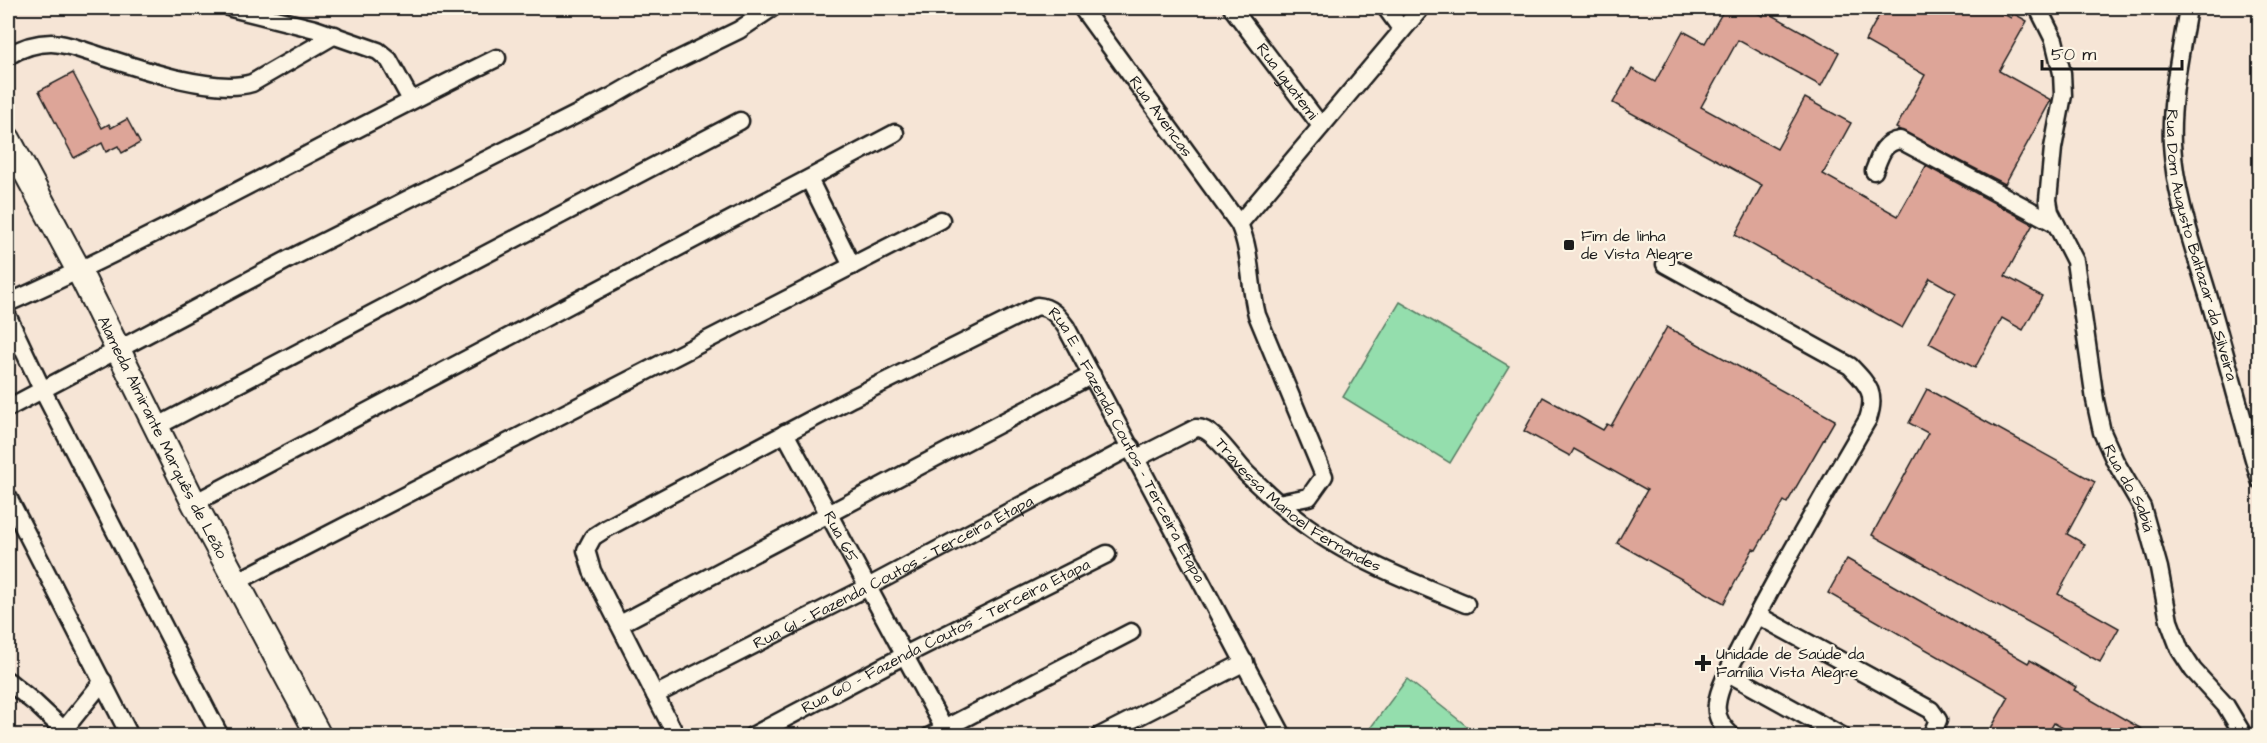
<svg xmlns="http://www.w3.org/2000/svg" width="2267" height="743" font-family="'Architects Daughter',sans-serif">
  <rect width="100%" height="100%" fill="#f6e5d6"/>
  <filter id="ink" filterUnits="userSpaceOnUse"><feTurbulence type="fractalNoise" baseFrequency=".0167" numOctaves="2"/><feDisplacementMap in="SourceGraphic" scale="12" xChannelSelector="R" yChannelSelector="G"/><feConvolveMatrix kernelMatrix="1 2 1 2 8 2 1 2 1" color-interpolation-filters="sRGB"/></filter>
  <g filter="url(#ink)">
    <g fill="#94dead" stroke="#587d64" stroke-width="1.5">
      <path d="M 1400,302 L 1509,366 L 1450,463 L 1343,397 Z"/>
      <path d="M 1407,679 L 1478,735 L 1365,735 Z"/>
    </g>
    <g fill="#dda598" stroke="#1c1c1c" stroke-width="1.5">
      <path d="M 1725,8 L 1748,8 L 1763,16 L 1765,11 L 1839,52 L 1821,86 L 1738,40 L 1701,107 L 1777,149 L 1805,98 L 1851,123 L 1823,174 L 1898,216 L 1926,166 L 2033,224 L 2005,276 L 2042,296 L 2023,330 L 2002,318 L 1975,368 L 1929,343 L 1956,293 L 1930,278 L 1902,328 L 1735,235 L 1762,185 L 1613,103 L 1632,69 L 1655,82 L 1683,31 L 1705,43 Z"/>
      <path d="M 1883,8 L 1992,8 L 2011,18 L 2013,13 L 2027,21 L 1999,71 L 2051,100 L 2005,184 L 1896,128 L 1925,75 L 1865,41 Z"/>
      <path d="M 73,73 L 102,128 L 109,124 L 111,128 L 127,119 L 140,143 L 122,153 L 118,146 L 106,152 L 102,143 L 74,158 L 39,91 Z"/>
      <path d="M 1667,327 L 1835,420 L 1787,503 L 1784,501 L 1756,550 L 1753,549 L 1724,603 L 1617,543 L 1647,490 L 1574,449 L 1570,456 L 1524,431 L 1543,397 L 1603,430 L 1607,424 L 1611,426 Z"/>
      <path d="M 1927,389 L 2095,482 L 2067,534 L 2085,544 L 2058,594 L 2119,628 L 2100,662 L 1872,535 L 1928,433 L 1909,423 Z"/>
      <path d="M 1847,559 L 2028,663 L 2030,660 L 2056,675 L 2076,687 L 2074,690 L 2152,735 L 2075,735 L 2054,723 L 2047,735 L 1987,735 L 2009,697 L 1828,593 Z"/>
    </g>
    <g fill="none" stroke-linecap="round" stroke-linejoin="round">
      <g stroke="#1c1c1c" stroke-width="21">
        <g id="street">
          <path d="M 231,8 L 315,29 L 378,51 L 389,60 L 411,100"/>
          <path id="s1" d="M 1082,8 L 1239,224 C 1252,253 1249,285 1257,315 L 1324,476 L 1309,497 L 1278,503"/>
          <path id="s2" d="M 1232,8 L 1321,126"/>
          <path d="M 1386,8 L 1402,30"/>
          <path id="s3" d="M 2038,8 L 2054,40 L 2062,73 L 2063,95 L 2053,148 L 2048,200 L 2050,212 L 2075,261 L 2095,400 L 2102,432 L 2115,461 L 2142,507 L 2159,568 L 2169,621 L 2180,650 L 2193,670 L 2226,706 L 2244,736"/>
          <path id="s4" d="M 2188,8 C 2181,52 2170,98 2172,144 C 2175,196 2193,245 2208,295 C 2226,356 2242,418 2260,480"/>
          <path d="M 8,56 C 21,48 35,43 51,43 C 66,43 81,50 95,54 C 135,67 213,95 252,83 L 335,35"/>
          <path d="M 1874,171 C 1880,156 1883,142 1900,140 L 2056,224"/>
          <path d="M 809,179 L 852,266"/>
          <path d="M 1239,224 L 1421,8"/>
          <path d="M 1665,264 L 1850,366 C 1868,385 1877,393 1868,419 C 1826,491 1784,562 1746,636 C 1737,655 1719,684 1717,704 C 1715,717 1722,727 1732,736"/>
          <path d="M 8,303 C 174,229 333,138 497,58"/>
          <path d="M 8,317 L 42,389 L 220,736"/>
          <path d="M 8,408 L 289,259 L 611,97 L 665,66 L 739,30 L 772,8"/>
          <path d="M 156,427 L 740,121"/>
          <path id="s5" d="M 785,433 L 948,736"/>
          <path id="s6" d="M 1137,458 L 1196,428 C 1213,426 1235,463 1248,475 C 1269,495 1290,515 1314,531 C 1360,562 1415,583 1466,604"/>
          <path d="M 8,497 L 130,736"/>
          <path d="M 194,503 L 895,133"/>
          <path d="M 238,581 L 941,220"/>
          <path d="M 1757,615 L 1931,710 L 1938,720 L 1931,736"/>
          <path d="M 620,624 L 1092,375"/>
          <path d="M 1728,673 L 1842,736"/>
          <path d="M 8,681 L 35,703 L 65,731"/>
          <path id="s7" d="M 655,695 L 868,587 L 1131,447"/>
          <path d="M 59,736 L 103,681"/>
          <path id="s8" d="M 676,736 L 592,571 L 586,550 L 593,537 L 607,528 L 852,398 L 1037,306 C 1051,307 1058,316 1066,327 L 1283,736"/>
          <path id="s9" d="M 752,736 L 905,655 L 1107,554"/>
          <path d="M 930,736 L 1131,632"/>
          <path d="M 1100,736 L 1245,662"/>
        </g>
      </g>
      <g stroke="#1c1c1c" stroke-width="28">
        <g id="secondary">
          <path id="s10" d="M 8,139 L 79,271 L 194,503 L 319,736"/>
        </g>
      </g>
      <use href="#street" stroke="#fcf5e5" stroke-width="16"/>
      <use href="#secondary" stroke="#fcf5e5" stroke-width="24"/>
    </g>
  </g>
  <g fill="#1c1c1c" stroke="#fcf5e5" stroke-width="2">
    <rect x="1563" y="239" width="12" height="12" rx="3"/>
    <path d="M1700 654h6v6h6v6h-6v6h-6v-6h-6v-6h6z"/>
  </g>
  <g text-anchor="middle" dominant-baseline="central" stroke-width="4.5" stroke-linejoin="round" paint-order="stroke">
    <g font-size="16" fill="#1c1c1c" stroke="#fcf5e5">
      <text stroke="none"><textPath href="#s2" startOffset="92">Rua Iguatemi</textPath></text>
      <text stroke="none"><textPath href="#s1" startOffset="134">Rua Avencas</textPath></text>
      <text stroke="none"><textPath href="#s4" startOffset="242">Rua Dom Augusto Baltazar da Silveira</textPath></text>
      <text stroke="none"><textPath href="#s10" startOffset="336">Alameda Almirante Marquês de Leão</textPath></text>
      <text stroke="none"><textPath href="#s8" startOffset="892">Rua E - Fazenda Coutos - Terceira Etapa</textPath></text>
      <text stroke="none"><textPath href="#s3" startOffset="501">Rua do Sabiá</textPath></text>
      <text stroke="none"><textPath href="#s6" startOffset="196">Travessa Manoel Fernandes</textPath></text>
      <text stroke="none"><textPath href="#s5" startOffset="118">Rua 65</textPath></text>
      <text stroke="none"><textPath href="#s7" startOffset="268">Rua 61 - Fazenda Coutos - Terceira Etapa</textPath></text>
      <text stroke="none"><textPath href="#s9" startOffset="218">Rua 60 - Fazenda Coutos - Terceira Etapa</textPath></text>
    </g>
    <g font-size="16" fill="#1c1c1c" stroke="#fcf5e5" text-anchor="start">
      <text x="1581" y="236">Fim de linha<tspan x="1581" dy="18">de Vista Alegre</tspan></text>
      <text x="1716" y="654">Unidade de Saúde da<tspan x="1716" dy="18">Família Vista Alegre</tspan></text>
    </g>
  </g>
  <rect width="2267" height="743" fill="none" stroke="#fcf5e5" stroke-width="30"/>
  <rect x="15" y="15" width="2237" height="713" fill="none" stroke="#1c1c1c" stroke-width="2" filter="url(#ink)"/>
  <path d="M2042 60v9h140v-9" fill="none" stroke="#1c1c1c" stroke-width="3"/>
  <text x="2051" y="60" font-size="18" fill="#1c1c1c" stroke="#fcf5e5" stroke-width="4.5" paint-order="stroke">50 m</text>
</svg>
